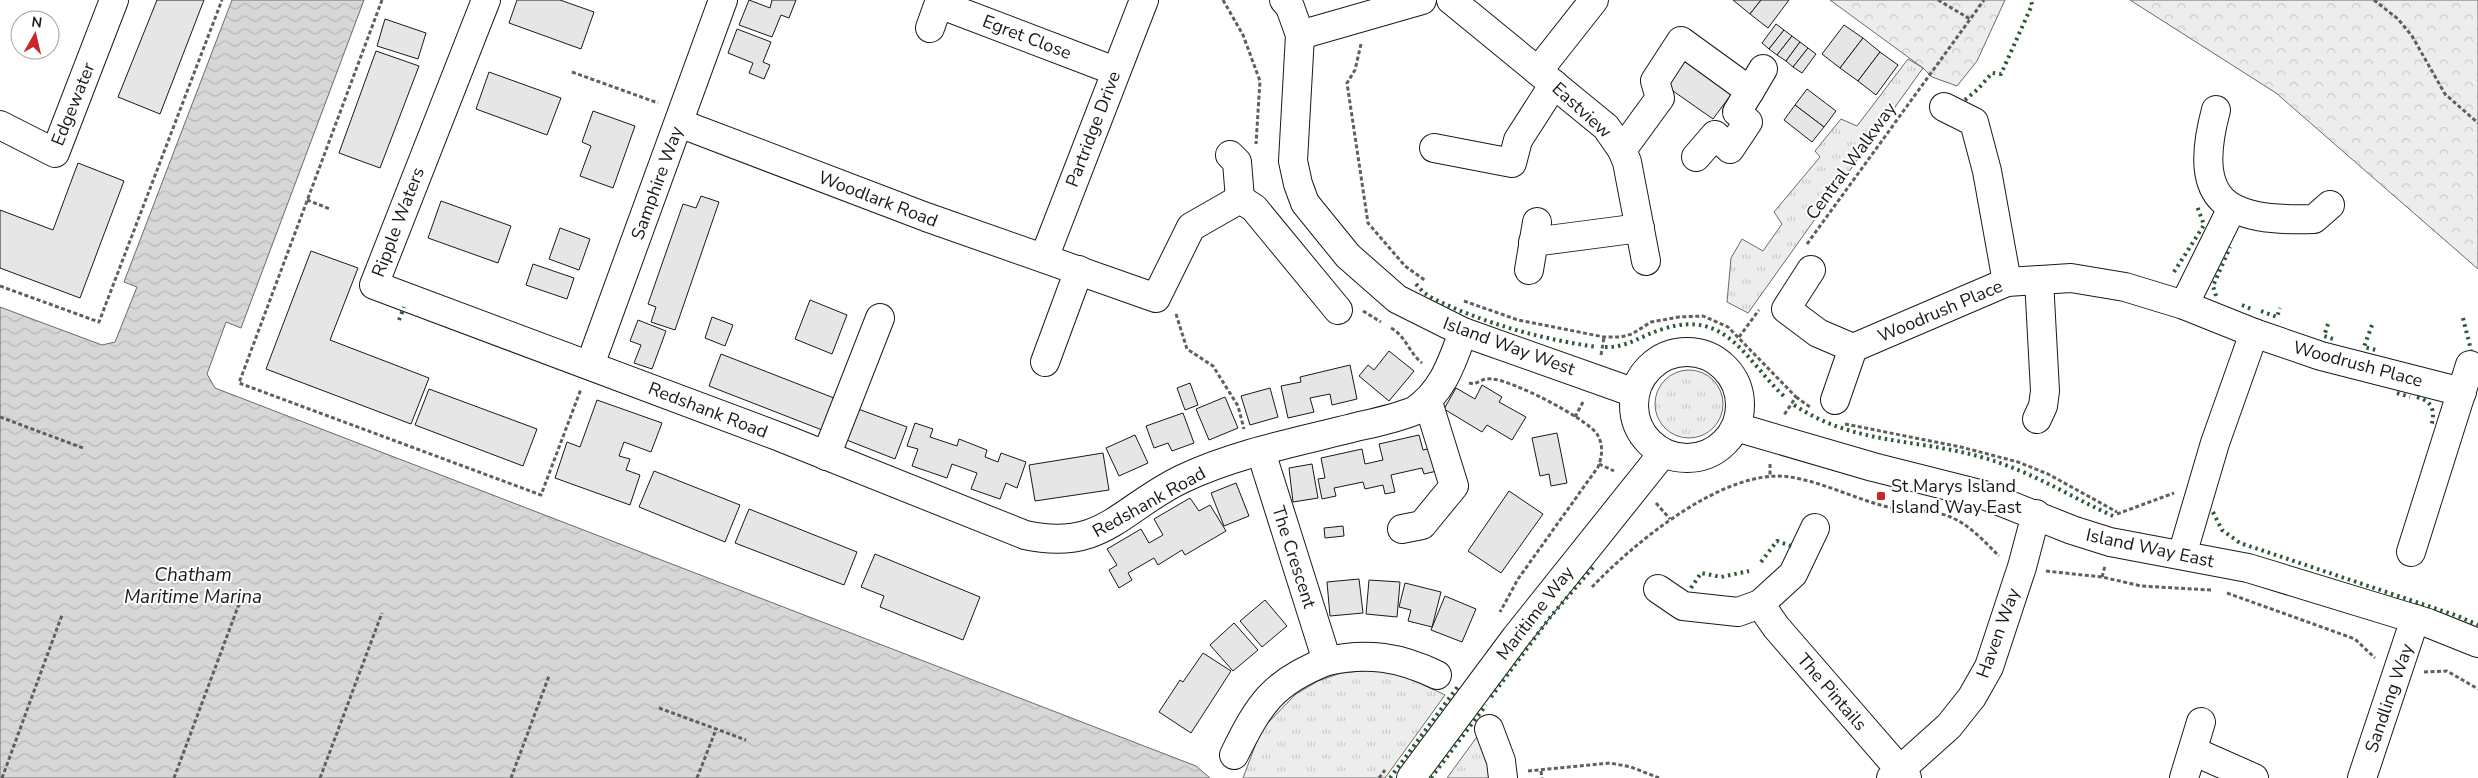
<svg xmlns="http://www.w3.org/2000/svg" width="2478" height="778" font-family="'Nunito Sans',sans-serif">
  <defs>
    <pattern id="grass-tufts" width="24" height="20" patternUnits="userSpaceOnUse" patternTransform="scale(1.25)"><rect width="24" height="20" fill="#ededed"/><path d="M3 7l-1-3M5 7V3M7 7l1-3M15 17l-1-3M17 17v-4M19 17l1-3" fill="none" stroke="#cbcbcb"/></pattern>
    <pattern id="park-crowns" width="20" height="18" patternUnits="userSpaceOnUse" patternTransform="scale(1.25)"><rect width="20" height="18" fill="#ededed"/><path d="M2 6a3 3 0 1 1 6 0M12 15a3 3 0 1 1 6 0" fill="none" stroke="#cbcbcb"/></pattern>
    <pattern id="water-waves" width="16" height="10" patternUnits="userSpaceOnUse" patternTransform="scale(1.25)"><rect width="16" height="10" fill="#d7d7d7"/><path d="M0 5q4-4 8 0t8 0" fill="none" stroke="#b8b8b8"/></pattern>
  </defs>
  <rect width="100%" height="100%" fill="#fff"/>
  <g fill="url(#grass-tufts)" stroke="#6a6a6a">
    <path d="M 1908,59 L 1923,68 L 1748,313 L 1727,302 L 1731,258 L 1742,239 L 1763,251 L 1782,224 L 1774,212 L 1820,157 L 1815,151 L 1841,119 L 1857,126 Z"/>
    <circle cx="1689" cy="404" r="34"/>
    <path d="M 1371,670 L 1400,674 L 1445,695 L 1385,778 L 1243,778 L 1261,730 L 1296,694 L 1318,681 L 1341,673 Z"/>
    <path d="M 1479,734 L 1494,778 L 1447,778 Z"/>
  </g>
  <g fill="url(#park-crowns)" stroke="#6a6a6a">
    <path d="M 1830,0 L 2005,0 L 1977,61 L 1957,86 L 1932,77 L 1923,68 Z"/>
    <path d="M 2130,0 L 2478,0 L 2478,269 L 2276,93 Z"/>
  </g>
  <path fill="url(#water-waves)" stroke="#6a6a6a" d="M 232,0 L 364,0 L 241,328 L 226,322 L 207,374 L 215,388 L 1196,766 L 1210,778 L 0,778 L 0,307 L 102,345 L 115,342 L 137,287 L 124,282 Z"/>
  <g fill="#e6e6e6" stroke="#1a1a1a">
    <path d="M 157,0 L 204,0 L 160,114 L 118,97 Z"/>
    <path d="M 517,0 L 560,0 L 594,12 L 581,49 L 509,23 Z"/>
    <path d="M 749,0 L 770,8 L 772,0 L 796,0 L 789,18 L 781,15 L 772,37 L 739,25 Z"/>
    <path d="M 1733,0 L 1761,0 L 1750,14 Z"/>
    <path d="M 1761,0 L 1789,0 L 1768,28 L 1750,14 Z"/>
    <path d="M 385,19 L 426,33 L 418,59 L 377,46 Z"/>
    <path d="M 1776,24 L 1784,30 L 1769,49 L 1762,43 Z"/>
    <path d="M 1844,25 L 1863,38 L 1840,68 L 1822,54 Z"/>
    <path d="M 737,29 L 771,42 L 763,62 L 770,65 L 764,79 L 749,73 L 753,63 L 728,53 Z"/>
    <path d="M 1784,30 L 1792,36 L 1777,55 L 1769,49 Z"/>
    <path d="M 1792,36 L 1800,42 L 1786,61 L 1777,55 Z"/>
    <path d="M 1863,38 L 1880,52 L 1858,81 L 1840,68 Z"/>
    <path d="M 1800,42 L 1808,48 L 1793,67 L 1786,61 Z"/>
    <path d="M 1808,48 L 1816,54 L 1802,73 L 1793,67 Z"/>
    <path d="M 376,51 L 419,66 L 380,168 L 339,153 Z"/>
    <path d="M 1880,52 L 1898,65 L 1876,95 L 1858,81 Z"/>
    <path d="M 1686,58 L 1733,92 L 1713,119 L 1666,86 Z"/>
    <path d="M 489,72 L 561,98 L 547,135 L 476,109 Z"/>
    <path d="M 1807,89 L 1836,111 L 1824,127 L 1795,105 Z"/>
    <path d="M 1795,105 L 1824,127 L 1812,142 L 1784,120 Z"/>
    <path d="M 593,111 L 635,126 L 613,188 L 580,176 L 591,146 L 582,142 Z"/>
    <path d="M 78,163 L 124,181 L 80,298 L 0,268 L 0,210 L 53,230 Z"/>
    <path d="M 701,196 L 719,202 L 675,330 L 651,322 L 656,307 L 648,304 L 683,204 L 696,208 Z"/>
    <path d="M 441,201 L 511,226 L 498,263 L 428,238 Z"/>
    <path d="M 560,228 L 590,239 L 579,270 L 549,259 Z"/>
    <path d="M 311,251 L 358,268 L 330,340 L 429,378 L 411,424 L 266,369 Z"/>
    <path d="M 533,264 L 574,278 L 567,299 L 526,285 Z"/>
    <path d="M 810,300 L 847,315 L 832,354 L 795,339 Z"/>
    <path d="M 712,317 L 733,325 L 725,346 L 705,338 Z"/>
    <path d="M 638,320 L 666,331 L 652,369 L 634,363 L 641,345 L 630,341 Z"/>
    <path d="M 1389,351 L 1414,371 L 1389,401 L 1359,376 L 1368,365 L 1374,370 Z"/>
    <path d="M 721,354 L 834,398 L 822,430 L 709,386 Z"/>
    <path d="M 1350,365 L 1357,399 L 1332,405 L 1330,394 L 1310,398 L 1314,412 L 1288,418 L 1281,386 L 1301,382 L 1300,377 Z"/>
    <path d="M 1190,383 L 1198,405 L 1185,410 L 1177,388 Z"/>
    <path d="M 1482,385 L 1502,397 L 1499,402 L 1526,417 L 1512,440 L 1487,425 L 1482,432 L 1444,409 L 1456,388 L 1475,399 Z"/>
    <path d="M 1270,388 L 1278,417 L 1250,425 L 1241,396 Z"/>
    <path d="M 429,389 L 537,429 L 523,466 L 415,425 Z"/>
    <path d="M 1225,397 L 1238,428 L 1209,440 L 1196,409 Z"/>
    <path d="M 597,400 L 662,423 L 651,452 L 624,442 L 619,456 L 630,459 L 626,470 L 640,475 L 630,505 L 555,478 L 567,442 L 580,447 Z"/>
    <path d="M 850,406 L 907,427 L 895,459 L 839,437 Z"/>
    <path d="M 1183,413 L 1194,443 L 1172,451 L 1168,443 L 1154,448 L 1146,426 Z"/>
    <path d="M 915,423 L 933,429 L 930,437 L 957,446 L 959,439 L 987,450 L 985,457 L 998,462 L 1001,453 L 1026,462 L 1017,488 L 1006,483 L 1000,499 L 971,489 L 977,473 L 952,464 L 947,478 L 912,466 L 918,449 L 907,446 Z"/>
    <path d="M 1557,433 L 1567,483 L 1551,486 L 1549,474 L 1540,476 L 1532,438 Z"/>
    <path d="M 1135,435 L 1148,463 L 1119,476 L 1106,448 Z"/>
    <path d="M 1419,435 L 1423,450 L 1432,448 L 1437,471 L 1424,474 L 1422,468 L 1391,475 L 1395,492 L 1385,494 L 1383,485 L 1365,489 L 1363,482 L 1334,488 L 1336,496 L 1322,499 L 1318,479 L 1325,478 L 1321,458 L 1362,449 L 1365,464 L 1383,460 L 1379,444 Z"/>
    <path d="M 1103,453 L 1109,490 L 1035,501 L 1029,465 Z"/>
    <path d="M 1312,464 L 1318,498 L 1293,502 L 1289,468 Z"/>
    <path d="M 654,471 L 740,505 L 725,542 L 639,507 Z"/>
    <path d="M 1236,483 L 1249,516 L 1224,526 L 1211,493 Z"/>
    <path d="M 1509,491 L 1543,514 L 1501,573 L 1468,551 Z"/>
    <path d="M 1190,498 L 1199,511 L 1210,505 L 1226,531 L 1185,555 L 1182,550 L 1158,565 L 1154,558 L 1128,573 L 1132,580 L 1119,588 L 1109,570 L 1117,565 L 1107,549 L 1141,529 L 1149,543 L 1163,535 L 1154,519 Z"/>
    <path d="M 749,509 L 857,552 L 844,585 L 735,543 Z"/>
    <path d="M 1343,526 L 1344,536 L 1325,538 L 1324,528 Z"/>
    <path d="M 875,554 L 980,597 L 963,640 L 880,607 L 884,596 L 861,587 Z"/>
    <path d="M 1359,579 L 1363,613 L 1330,616 L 1327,582 Z"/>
    <path d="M 1369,580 L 1400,582 L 1397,617 L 1366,614 Z"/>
    <path d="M 1405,583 L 1441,592 L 1432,627 L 1408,621 L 1411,610 L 1399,607 Z"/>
    <path d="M 1445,596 L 1476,609 L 1462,642 L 1431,630 Z"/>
    <path d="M 1265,600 L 1287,626 L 1262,647 L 1240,621 Z"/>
    <path d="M 1234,623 L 1258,650 L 1233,671 L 1210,645 Z"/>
    <path d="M 1203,653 L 1231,671 L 1191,733 L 1159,712 L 1180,680 L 1183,682 Z"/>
  </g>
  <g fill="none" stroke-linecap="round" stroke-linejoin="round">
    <g stroke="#1a1a1a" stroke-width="30">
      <g id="minor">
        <path d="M 486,0 L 374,285 L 780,437 L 1025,535 C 1102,552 1120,509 1182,479 C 1235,454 1296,442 1352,428 C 1373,423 1394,419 1414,411 C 1443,392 1452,362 1463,332"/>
        <path d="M 1284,0 L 1290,7 L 1300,35 L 1293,161 L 1298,184 L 1305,203 L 1348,256 L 1397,299 L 1463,332 L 1635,393"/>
        <path d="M 1451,0 L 1606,127 L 1622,150 L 1627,162 L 1646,261"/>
        <path d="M 939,4 L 1115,71"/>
        <path d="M 930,28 L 940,0"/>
        <path d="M 1300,35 L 1422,0"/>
        <path d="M 1538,71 L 1594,0"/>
        <path d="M 1750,91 L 1763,69"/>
        <path d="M 1944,107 L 1974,122 L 1987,171 L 2007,282"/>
        <path d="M 2216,110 C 2191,203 2227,222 2314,219 L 2330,205"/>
        <path d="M 679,123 L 926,217 L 1156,298 L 1191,227 L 1240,199"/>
        <path d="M 0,125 L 55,153 L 114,0"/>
        <path d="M 1434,148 L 1512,163 L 1518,140 L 1554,84"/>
        <path d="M 1622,150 L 1660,98 L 1655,81 L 1681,41 L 1750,91 L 1737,112 L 1748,122 L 1730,149 L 1715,135 L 1696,157"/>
        <path d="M 1230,155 L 1237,162 L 1240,199"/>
        <path d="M 1240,199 L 1254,208 L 1338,310"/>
        <path d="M 1533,242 L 1640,228"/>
        <path d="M 1044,258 L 1144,0"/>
        <path d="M 1529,270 L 1537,222"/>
        <path d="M 1811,270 L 1786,309 L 1818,333 L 1853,348"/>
        <path d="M 2184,305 L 2232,208"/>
        <circle cx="1687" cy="405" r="53"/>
        <path d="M 1045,362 L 1079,270"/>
        <path d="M 590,365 L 723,0"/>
        <path d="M 1835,400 L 1853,348 L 2007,282 L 2071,278 L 2125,287 L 2184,305 L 2254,333 L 2321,356 L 2462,392"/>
        <path d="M 2037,419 L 2043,406 L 2045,391 L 2039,280"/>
        <path d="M 1736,427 L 1873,467 L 1984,495 L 2072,530 L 2110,542 L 2248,568 L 2428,623 L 2478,643"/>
        <path d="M 1261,452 L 1327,661 C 1367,652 1400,657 1437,675"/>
        <path d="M 826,456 L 880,318"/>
        <path d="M 1402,529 L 1422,525 L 1454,486 L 1428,402"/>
        <path d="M 2411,552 L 2470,365"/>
        <path d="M 2182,555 L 2215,443 L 2254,333"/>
        <path d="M 1658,589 L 1683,606 L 1738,612 L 1760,604 L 1793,574 L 1815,528"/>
        <path d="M 1760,604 L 1776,627 L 1907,778"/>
        <path d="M 1489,729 L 1501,761 L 1503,778"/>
        <path d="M 2193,751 L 2254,778"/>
        <path d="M 1234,755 C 1259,704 1273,682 1327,661"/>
        <path d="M 1411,778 L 1516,637 L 1663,453"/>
        <path d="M 1891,778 L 1949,726 L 1972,697 L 1989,667 L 2022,567 L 2036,514"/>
        <path d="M 2184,778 L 2201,722"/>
        <path d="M 2362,778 L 2415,619"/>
      </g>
    </g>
    <g stroke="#5f5f5f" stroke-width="3" stroke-dasharray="4 2.5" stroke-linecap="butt">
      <path d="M 382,0 L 239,383 L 541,495 L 581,389"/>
      <path d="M 1223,0 L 1243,35 L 1260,81 L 1256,144"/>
      <path d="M 1938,0 L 1970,19"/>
      <path d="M 2374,0 L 2398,19 L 2412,36 L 2445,94 L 2478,123"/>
      <path d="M 1361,44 L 1355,70 L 1347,83 L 1368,223 L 1405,266 L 1426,281"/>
      <path d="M 572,72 L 658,103"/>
      <path d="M 307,200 L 330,209"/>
      <path d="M 1807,244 L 1984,0"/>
      <path d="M 0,286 L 99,322 L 222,0"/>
      <path d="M 1464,301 L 1518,320 L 1604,337 L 1621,337 L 1632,334 L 1651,322 L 1679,317 L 1703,316 L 1728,327 L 1796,397 L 1784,415"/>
      <path d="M 1363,311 L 1381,322"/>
      <path d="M 1176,314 L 1187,349 L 1213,366 L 1238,406 L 1244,429"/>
      <path d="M 1391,328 C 1406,336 1409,353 1422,363"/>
      <path d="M 1739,337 L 1759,310"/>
      <path d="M 1601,355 L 1604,337"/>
      <path d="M 1469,383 L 1474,384 C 1480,381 1485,378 1492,379 C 1512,380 1586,418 1597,434 C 1604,445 1602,457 1598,467 L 1518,579 L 1500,612"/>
      <path d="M 1796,397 L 1810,407"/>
      <path d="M 0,417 L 83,448"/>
      <path d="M 1575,417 L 1583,402"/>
      <path d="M 1845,424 L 1961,447 L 2018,462 L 2048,474 L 2117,512"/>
      <path d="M 1599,464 L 1614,471"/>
      <path d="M 1770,464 L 1770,476"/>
      <path d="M 1656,503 L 1670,519"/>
      <path d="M 2117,514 L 2174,493"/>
      <path d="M 2046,571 L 2102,577 L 2141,586 L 2211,590"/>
      <path d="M 2102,577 L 2105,566"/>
      <path d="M 1592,587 C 1634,543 1725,467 1790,477 C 1823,482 1855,499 1888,507 C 1905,511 1924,509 1941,514 C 1964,519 1982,539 1999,556"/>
      <path d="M 2227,593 L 2355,639 L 2375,658"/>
      <path d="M 2424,672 L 2447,671 L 2478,689"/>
      <path d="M 659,708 L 746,740"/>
      <path d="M 1528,771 L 1610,763 L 1631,767 L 1659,778"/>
      <path d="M 1541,771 L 1542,778"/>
      <path d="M 2,778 L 62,615"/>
      <path d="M 174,778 L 239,604"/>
      <path d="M 320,778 L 382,613"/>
      <path d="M 511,778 L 549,676"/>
      <path d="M 697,778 L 715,732"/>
      <path d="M 1379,778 L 1385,770"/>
    </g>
    <use href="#minor" stroke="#fff" stroke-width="28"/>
    <g stroke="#2b5a34" stroke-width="4" stroke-dasharray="2.5 4" stroke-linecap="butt">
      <path d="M 1965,100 L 1978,89 L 1992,73 L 2001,74 L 2032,5 L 2031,0"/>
      <path d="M 2174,272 L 2204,225 L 2197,206"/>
      <path d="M 1416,284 L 1423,292 L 1432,298 C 1483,323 1540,339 1597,347"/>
      <path d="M 2216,296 L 2213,286 L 2230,247"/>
      <path d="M 2242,305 L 2251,309"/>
      <path d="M 2261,311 L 2277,317 L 2280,308"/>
      <path d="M 2463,318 L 2471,350"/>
      <path d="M 399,320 L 404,307"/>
      <path d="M 2328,324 L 2324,336 L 2336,340"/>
      <path d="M 2372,325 L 2364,347 L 2376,350"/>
      <path d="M 1605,347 C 1627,348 1642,335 1663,329 C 1728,308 1746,362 1786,398"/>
      <path d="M 2397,393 L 2410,397"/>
      <path d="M 2417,397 C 2434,402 2435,412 2431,427"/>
      <path d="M 1794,405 C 1855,445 1914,438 1981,457 C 2031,471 2067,495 2113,516"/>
      <path d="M 2213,512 L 2222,530 L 2240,543 L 2458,616 L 2478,625"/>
      <path d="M 1761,562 L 1777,541 L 1794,547"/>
      <path d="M 1691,588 L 1701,573 L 1721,577 L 1749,571"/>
      <path d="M 1491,697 L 1551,616 L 1595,565"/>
      <path d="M 1390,778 L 1459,685"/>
      <path d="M 1431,778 L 1486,705"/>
    </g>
  </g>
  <rect fill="#c62828" stroke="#fff" stroke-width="2" x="1876" y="491" width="10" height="10" rx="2.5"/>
  <g text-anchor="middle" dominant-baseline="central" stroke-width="4" stroke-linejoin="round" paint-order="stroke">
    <g font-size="18" fill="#1a1a1a" stroke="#fff">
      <text transform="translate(1027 37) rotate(21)">Egret Close</text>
      <text transform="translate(73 104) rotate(-68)">Edgewater</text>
      <text transform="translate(1582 110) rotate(42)">Eastview</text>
      <text transform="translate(1093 129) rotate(-69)">Partridge Drive</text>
      <text transform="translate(1851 161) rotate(-54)">Central Walkway</text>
      <text transform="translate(657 183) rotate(-70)">Samphire Way</text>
      <text transform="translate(878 199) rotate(21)">Woodlark Road</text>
      <text transform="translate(398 222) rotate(-69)">Ripple Waters</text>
      <text transform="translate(1940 311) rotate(-23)">Woodrush Place</text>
      <text transform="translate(1509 346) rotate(20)">Island Way West</text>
      <text transform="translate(2358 364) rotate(15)">Woodrush Place</text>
      <text transform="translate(708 410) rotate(21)">Redshank Road</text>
      <text transform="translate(1149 502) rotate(-29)">Redshank Road</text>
      <text transform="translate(2150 548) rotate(12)">Island Way East</text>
      <text transform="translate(1294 557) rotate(72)">The Crescent</text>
      <text transform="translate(1535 613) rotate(-52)">Maritime Way</text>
      <text transform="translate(1998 633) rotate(-70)">Haven Way</text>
      <text transform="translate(1832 692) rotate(49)">The Pintails</text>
      <text transform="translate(2389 698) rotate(-71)">Sandling Way</text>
    </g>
    <g font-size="18" fill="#1a1a1a" stroke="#fff" text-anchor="start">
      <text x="1891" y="486">St Marys Island<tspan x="1891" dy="21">Island Way East</tspan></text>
    </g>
    <g font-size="19" font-style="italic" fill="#1a1a1a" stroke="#fff">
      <text x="193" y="575">Chatham<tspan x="193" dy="22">Maritime Marina</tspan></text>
    </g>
  </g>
  <g transform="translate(35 35) rotate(8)"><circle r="24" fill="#ffffff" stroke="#a3a3a3"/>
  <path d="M0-4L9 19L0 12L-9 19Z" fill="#c62828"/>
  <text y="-8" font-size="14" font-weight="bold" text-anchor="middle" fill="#1a1a1a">N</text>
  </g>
</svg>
